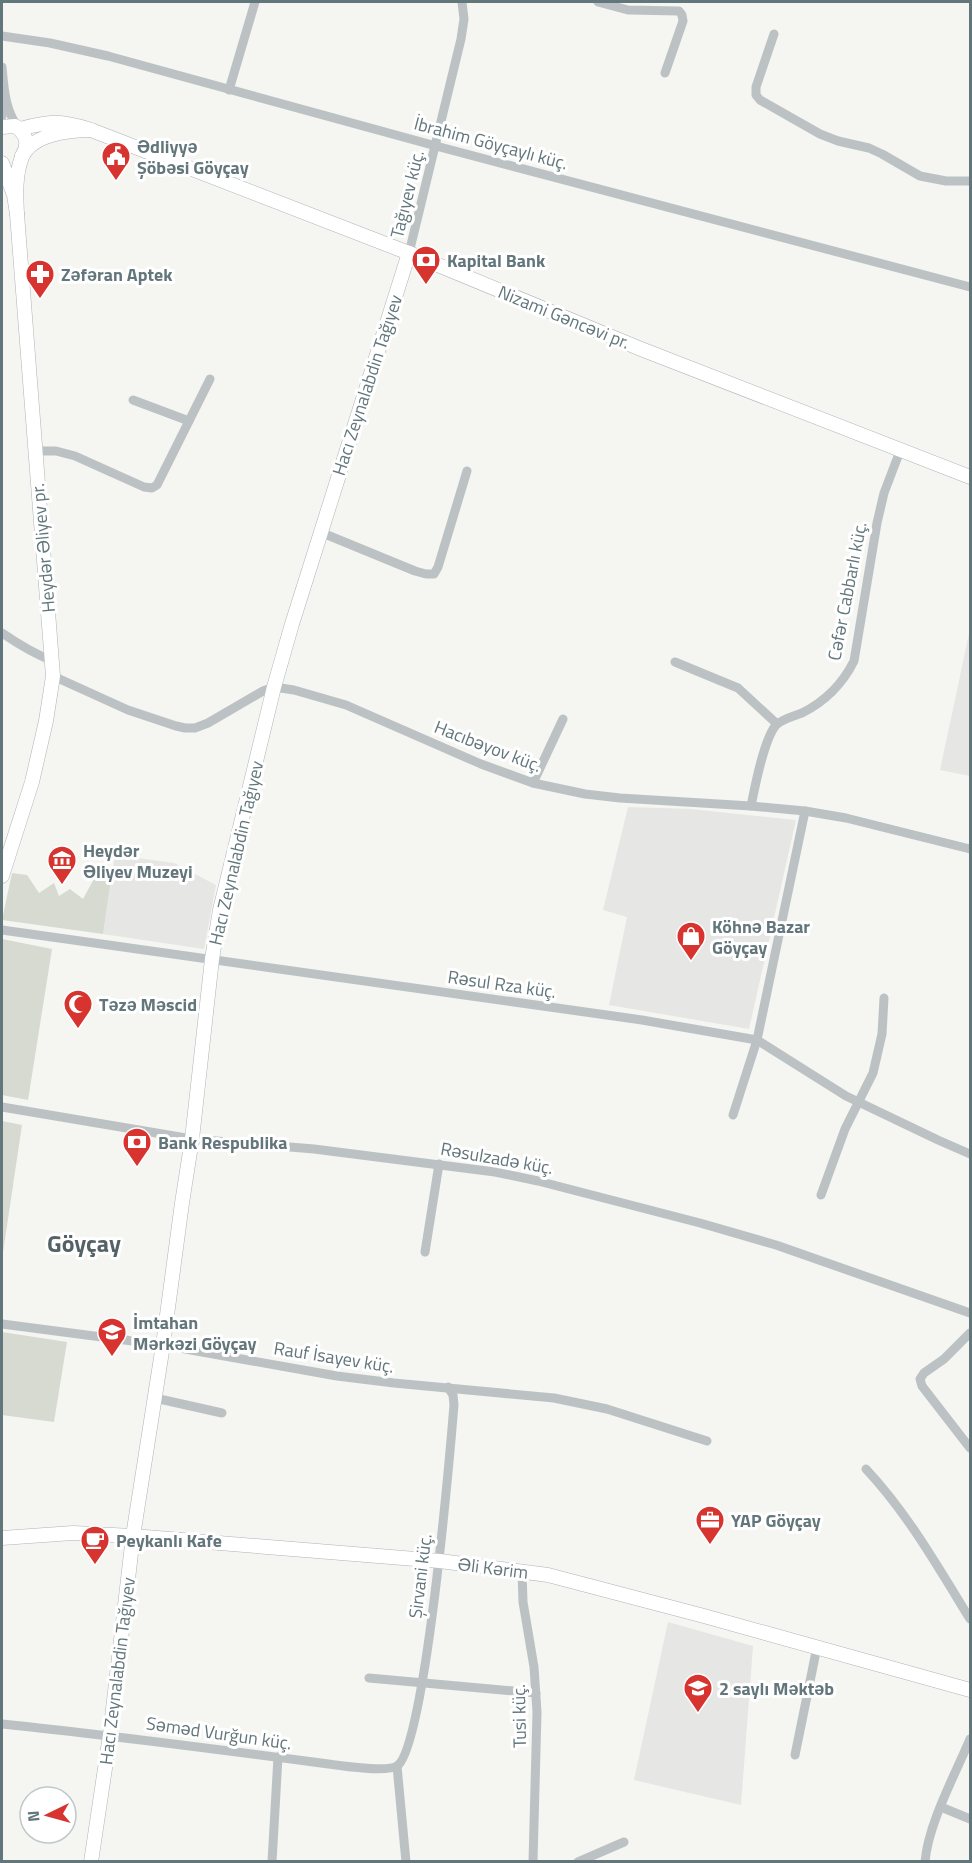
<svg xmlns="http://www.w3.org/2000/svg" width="972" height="1863" font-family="'Titillium Web',sans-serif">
  <rect width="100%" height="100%" fill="#f5f5f2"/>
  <g fill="#e6e6e5">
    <path d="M 970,629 L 970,776 L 940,770 Z"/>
    <path d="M 628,807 L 691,809 L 796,820 L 749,1029 L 609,1005 L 627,917 L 603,910 Z"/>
    <path d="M 115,855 L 174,863 L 216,885 L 204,949 L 103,934 Z"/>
    <path d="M 668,1622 L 753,1646 L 741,1805 L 634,1780 Z"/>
  </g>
  <g fill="#d6dad1">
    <path d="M 12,873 L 27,875 L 39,893 L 54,883 L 59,896 L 70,889 L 83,899 L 95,877 L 111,880 L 103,934 L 2,920 Z"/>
    <path d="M 2,939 L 52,949 L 28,1100 L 2,1095 Z"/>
    <path d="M 2,1121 L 22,1125 L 2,1259 Z"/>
    <path d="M 2,1332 L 67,1342 L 54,1422 L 2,1415 Z"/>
  </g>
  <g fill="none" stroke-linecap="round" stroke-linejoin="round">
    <g stroke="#adb5b7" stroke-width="15">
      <g id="secondary">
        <path d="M 2,127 L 15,126 C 26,133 30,144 22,156"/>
        <path d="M 91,130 L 409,253 L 641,349 L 970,477"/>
        <path d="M 2,163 L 14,195 L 17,214 C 16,195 15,175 22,157 C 32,134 70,130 91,130 C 61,120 49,121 20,129"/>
        <path d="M 2,876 L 32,782 L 46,721 L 53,676 L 17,214"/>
        <path d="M 2,1538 L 73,1533 L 133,1536 L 440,1561 L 548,1575 L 704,1616 L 970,1690"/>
        <path d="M 91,1862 L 110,1735 L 133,1536 L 163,1345 L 182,1203 L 192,1139 L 212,959 L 220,910 L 274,687 L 292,624 L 409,253"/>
      </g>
    </g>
    <g stroke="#bcc2c4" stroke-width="9">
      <path d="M 598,2 L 628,10 L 679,11 L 682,15 L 683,21 L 665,73"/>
      <path d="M 774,34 L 756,87 L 756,95 L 760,100 L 820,134 L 838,141 L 869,148 L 882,154 L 920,176 L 946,181 L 970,181"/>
      <path d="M 2,36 L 50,43 L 108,56 L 436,146 L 970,287"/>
      <path d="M 2,67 C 4,89 5,109 18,128"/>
      <path d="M 229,90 L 255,2"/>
      <path d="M 2,116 L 4,99"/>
      <path d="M 409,253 L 461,39 L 464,19 L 462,2"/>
      <path d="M 133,400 L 189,421"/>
      <path d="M 35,451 L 56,451 L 75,456 L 144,487 L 152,488 L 157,485 L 210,379"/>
      <path d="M 320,532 L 415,571 L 426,574 L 434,574 L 438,567 L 467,471"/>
      <path d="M 2,633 C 18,644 34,654 53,661"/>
      <path d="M 675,662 L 738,688 L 777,724"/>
      <path d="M 53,676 L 128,710 L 176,726 L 185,728 L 195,728 L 208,723 L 263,691 L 274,687 L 294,690 L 346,705 L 481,764 L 533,783 L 585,794 L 620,798 L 751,806 L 805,811 L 846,818 L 970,849"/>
      <path d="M 533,783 L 563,719"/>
      <path d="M 751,806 C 755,786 764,739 776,725 C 782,719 794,716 802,713 C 826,701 842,685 854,661 L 877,523 L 884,493 L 900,451"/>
      <path d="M 2,930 L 642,1020 L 757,1040 L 846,1096 L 938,1140 L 970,1154"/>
      <path d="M 2,1107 L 192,1139 L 314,1149 L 495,1172 L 538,1181 L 700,1223 L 776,1245 L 970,1313"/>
      <path d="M 733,1115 L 757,1040 L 805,811"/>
      <path d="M 821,1195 L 845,1129 L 873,1073 L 882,1034 L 884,998"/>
      <path d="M 425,1252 L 439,1164"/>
      <path d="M 2,1324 L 163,1345 L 337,1376 L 394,1383 L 554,1398 L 607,1409 L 707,1441"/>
      <path d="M 970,1333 L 944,1359 L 924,1373 L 920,1379 L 922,1386 L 970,1448"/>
      <path d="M 155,1398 L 222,1413"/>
      <path d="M 866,1469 C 908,1514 938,1567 970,1619"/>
      <path d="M 522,1571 L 523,1602 L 534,1667 L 537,1712 L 533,1862"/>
      <path d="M 369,1678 L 536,1693"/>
      <path d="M 2,1724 C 108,1735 215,1749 321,1763 C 336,1765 386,1773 397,1766 C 425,1749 450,1453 454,1405 L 453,1395 L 448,1387"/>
      <path d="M 795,1755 L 817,1647"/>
      <path d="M 397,1766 L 406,1862"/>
      <path d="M 941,1807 L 970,1819"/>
      <path d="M 272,1862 L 278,1757"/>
      <path d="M 578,1862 L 624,1842"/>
      <path d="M 925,1862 C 928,1824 955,1775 970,1739"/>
    </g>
    <use href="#secondary" stroke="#fff" stroke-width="14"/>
  </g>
  <defs>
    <g id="civic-pin" transform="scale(1.5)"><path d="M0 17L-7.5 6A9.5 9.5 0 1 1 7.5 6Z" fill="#d73430" stroke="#fff"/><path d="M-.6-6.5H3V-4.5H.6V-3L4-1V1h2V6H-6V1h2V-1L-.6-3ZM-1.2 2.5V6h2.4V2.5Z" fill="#fff"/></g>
    <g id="bank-pin" transform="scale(1.5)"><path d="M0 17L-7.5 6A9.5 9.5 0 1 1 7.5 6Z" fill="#d73430" stroke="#fff"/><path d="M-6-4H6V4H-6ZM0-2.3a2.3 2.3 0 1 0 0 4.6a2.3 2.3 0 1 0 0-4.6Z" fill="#fff"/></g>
    <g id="pharmacy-pin" transform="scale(1.5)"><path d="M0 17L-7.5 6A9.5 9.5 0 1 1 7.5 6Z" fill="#d73430" stroke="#fff"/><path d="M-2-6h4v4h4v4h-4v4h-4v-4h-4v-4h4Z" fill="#fff"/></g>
    <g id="museum-pin" transform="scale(1.5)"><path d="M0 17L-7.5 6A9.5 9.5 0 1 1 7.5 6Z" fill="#d73430" stroke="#fff"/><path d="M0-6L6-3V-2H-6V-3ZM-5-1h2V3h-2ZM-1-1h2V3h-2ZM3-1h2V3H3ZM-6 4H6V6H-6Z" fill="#fff"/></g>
    <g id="shop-pin" transform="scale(1.5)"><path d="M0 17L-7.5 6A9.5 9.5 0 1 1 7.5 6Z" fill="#d73430" stroke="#fff"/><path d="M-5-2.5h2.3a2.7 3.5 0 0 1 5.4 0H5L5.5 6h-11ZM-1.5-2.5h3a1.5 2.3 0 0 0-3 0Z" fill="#fff"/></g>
    <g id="mosque-pin" transform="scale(1.5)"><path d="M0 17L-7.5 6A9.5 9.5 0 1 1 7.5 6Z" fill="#d73430" stroke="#fff"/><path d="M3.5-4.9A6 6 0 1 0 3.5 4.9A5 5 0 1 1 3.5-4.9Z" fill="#fff"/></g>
    <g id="university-pin" transform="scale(1.5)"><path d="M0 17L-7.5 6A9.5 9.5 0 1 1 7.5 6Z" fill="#d73430" stroke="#fff"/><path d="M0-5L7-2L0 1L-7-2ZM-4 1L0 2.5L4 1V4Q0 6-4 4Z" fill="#fff"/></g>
    <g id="office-pin" transform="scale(1.5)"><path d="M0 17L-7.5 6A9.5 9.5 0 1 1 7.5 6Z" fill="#d73430" stroke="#fff"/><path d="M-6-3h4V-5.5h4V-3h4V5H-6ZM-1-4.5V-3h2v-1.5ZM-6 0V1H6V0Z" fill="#fff"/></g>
    <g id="cafe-pin" transform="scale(1.5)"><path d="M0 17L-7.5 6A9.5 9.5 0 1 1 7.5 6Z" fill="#d73430" stroke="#fff"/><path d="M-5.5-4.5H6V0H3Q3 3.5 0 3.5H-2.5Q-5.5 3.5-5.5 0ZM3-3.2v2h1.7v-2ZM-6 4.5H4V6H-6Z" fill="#fff"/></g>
    <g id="school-pin" transform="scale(1.5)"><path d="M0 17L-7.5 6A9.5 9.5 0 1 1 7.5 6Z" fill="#d73430" stroke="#fff"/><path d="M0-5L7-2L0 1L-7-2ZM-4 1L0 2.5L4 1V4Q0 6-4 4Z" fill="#fff"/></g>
  </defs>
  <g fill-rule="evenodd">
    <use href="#civic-pin" x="116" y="156"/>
    <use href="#bank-pin" x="426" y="260"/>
    <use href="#pharmacy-pin" x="40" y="274"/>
    <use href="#museum-pin" x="62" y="860"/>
    <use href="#shop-pin" x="691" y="936"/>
    <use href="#mosque-pin" x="78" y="1004"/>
    <use href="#bank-pin" x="137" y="1142"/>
    <use href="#university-pin" x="112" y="1332"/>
    <use href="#office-pin" x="710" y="1520"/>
    <use href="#cafe-pin" x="95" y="1540"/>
    <use href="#school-pin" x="698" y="1688"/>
  </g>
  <g text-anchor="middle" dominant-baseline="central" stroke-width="6" stroke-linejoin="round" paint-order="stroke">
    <g font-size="18" fill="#62767b" stroke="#fff">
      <text transform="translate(491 143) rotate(15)">İbrahim Göyçaylı küç.</text>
      <text transform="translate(407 194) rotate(-76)">Tağıyev küç.</text>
      <text transform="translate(564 317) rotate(22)">Nizami Gəncəvi pr.</text>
      <text transform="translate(367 385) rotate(-72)">Hacı Zeynalabdin Tağıyev</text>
      <text transform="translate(43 548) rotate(-95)">Heydər Əliyev pr.</text>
      <text transform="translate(847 591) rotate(-79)">Cəfər Cabbarlı küç.</text>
      <text transform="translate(488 746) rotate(21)">Hacıbəyov küç.</text>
      <text transform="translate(236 853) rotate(-77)">Hacı Zeynalabdin Tağıyev</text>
      <text transform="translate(502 984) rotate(8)">Rəsul Rza küç.</text>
      <text transform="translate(497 1158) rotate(10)">Rəsulzadə küç.</text>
      <text transform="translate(334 1357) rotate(9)">Rauf İsayev küç.</text>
      <text transform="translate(493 1568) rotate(7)">Əli Kərim</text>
      <text transform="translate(420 1576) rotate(-83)">Şirvani küç.</text>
      <text transform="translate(117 1671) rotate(-83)">Hacı Zeynalabdin Tağıyev</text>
      <text transform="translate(519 1716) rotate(-91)">Tusi küç.</text>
      <text transform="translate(219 1733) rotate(8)">Səməd Vurğun küç.</text>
    </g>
    <g font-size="18" font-weight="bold" fill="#62767b" stroke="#fff" text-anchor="start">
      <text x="137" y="146">Ədliyyə<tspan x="137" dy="21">Şöbəsi Göyçay</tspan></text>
      <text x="447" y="260">Kapital Bank</text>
      <text x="61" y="274">Zəfəran Aptek</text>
      <text x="83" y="850">Heydər<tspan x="83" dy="21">Əliyev Muzeyi</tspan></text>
      <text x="712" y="926">Köhnə Bazar<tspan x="712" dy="21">Göyçay</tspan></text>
      <text x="99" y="1004">Təzə Məscid</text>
      <text x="158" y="1142">Bank Respublika</text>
      <text x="133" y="1322">İmtahan<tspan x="133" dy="21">Mərkəzi Göyçay</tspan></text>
      <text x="731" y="1520">YAP Göyçay</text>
      <text x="116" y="1540">Peykanlı Kafe</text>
      <text x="719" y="1688">2 saylı Məktəb</text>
    </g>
    <g font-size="24" font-weight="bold" fill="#546267" stroke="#fff">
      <text x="84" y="1243">Göyçay</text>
    </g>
  </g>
  <rect width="972" height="1863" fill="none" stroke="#62767b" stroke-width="6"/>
  <g transform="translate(48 1815) rotate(265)"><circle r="28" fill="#ffffff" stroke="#c0c8ca" stroke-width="1.5"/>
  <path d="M0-4.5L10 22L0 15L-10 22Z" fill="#d73430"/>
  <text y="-9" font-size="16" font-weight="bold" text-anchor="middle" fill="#62767b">N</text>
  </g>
</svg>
